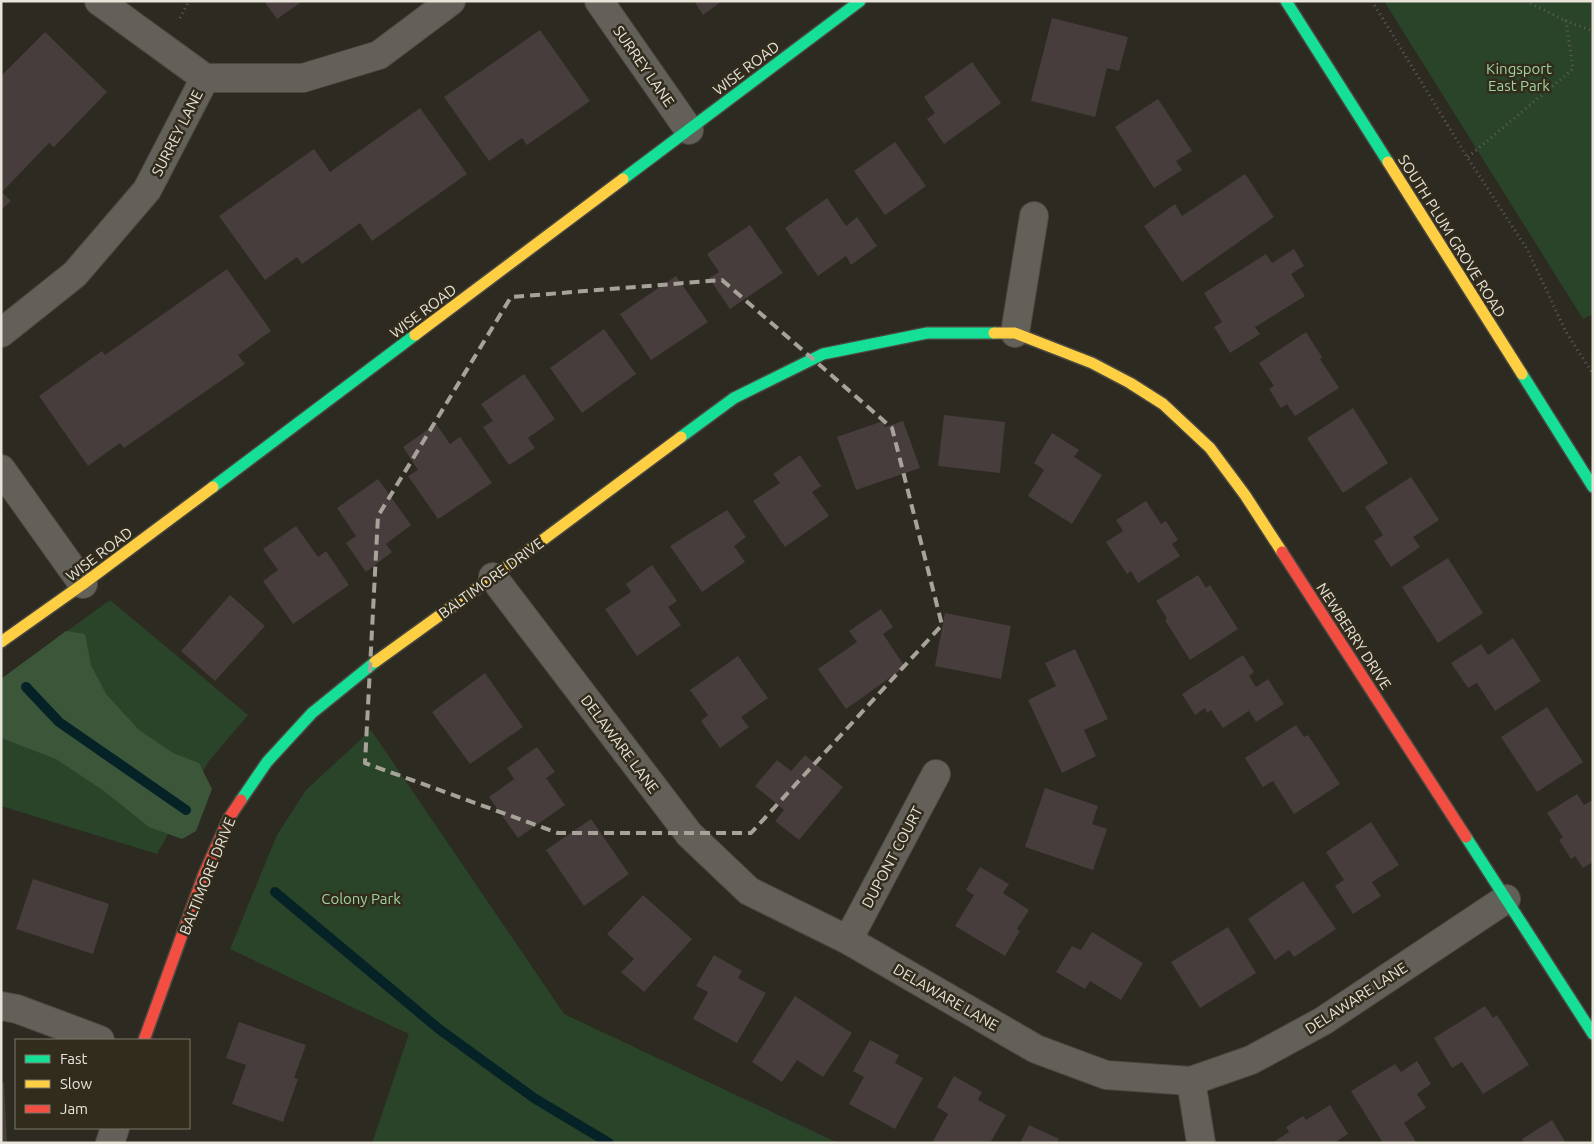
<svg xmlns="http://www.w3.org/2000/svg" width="1594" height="1144" font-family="Ubuntu,sans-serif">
  <rect width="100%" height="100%" fill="#2d2a21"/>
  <g fill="#2a4429">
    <path d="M 1384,1 L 1593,1 L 1593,314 L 1583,319 Z"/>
    <path d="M 110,600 L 248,715 L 208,762 L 157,854 L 1,806 L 1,679 Z"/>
    <path d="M 371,730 L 564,1014 L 838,1143 L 372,1143 L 409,1034 L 230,949 L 277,835 L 306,790 Z"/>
  </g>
  <path fill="#3c5639" d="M 66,631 L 85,634 L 91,665 L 106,694 L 139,730 L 173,753 L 199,763 L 212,789 L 196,831 L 182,839 L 149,827 L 104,791 L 56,759 L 1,738 L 1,679 Z"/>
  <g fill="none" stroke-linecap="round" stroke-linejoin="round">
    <g stroke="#052226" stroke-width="10">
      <path d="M 26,687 L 59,722 L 186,810"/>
      <path d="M 275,892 L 439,1029 L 534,1098 L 609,1143"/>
    </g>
  </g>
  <g fill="#463d3c">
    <path d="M 264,1 L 303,1 L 277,19 Z"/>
    <path d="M 694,1 L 722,1 L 703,15 Z"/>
    <path d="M 1052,18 L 1128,37 L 1119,71 L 1107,68 L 1095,117 L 1031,101 Z"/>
    <path d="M 540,30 L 590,101 L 527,145 L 522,138 L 489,161 L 444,97 Z"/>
    <path d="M 45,32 L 107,92 L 54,147 L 49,143 L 2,192 L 11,201 L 1,210 L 1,76 Z"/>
    <path d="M 972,62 L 1001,103 L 944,144 L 927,119 L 935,113 L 924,97 Z"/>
    <path d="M 1158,99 L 1192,151 L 1176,161 L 1182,170 L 1154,188 L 1115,127 Z"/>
    <path d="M 420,108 L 467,174 L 372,241 L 360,223 L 302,264 L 297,257 L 265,280 L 219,216 L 314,149 L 330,172 Z"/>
    <path d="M 895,142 L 926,186 L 885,215 L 854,171 Z"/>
    <path d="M 1245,174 L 1274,217 L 1182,282 L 1144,226 L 1175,204 L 1182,216 Z"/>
    <path d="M 827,198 L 846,226 L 857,217 L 877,246 L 851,265 L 846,256 L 818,276 L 785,228 Z"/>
    <path d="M 750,225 L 783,273 L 730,309 L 709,278 L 719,272 L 707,254 Z"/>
    <path d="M 1294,249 L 1304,266 L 1291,274 L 1305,296 L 1255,327 L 1260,334 L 1230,353 L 1214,327 L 1222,322 L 1204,293 L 1266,254 L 1272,263 Z"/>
    <path d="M 227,269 L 271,331 L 238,355 L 245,364 L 124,448 L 120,443 L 88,466 L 39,396 L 102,351 L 105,355 Z"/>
    <path d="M 676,276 L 708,322 L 651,360 L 620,314 Z"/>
    <path d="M 604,329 L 636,374 L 582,413 L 550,368 Z"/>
    <path d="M 1306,332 L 1322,357 L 1320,359 L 1339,388 L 1295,416 L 1287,404 L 1281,408 L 1269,389 L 1274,386 L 1259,363 Z"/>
    <path d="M 524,374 L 555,419 L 528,438 L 535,448 L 509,465 L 483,427 L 493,421 L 481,404 Z"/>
    <path d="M 1353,408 L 1388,463 L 1343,493 L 1307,438 Z"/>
    <path d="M 944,415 L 1005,422 L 1000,473 L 938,466 Z"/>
    <path d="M 883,421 L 885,427 L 903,421 L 920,468 L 856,490 L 837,437 Z"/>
    <path d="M 436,424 L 450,444 L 460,437 L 492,483 L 438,519 L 408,476 L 418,470 L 403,447 Z"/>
    <path d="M 1052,433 L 1079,450 L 1074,457 L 1102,475 L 1072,524 L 1028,496 L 1044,470 L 1034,463 Z"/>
    <path d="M 800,455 L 821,486 L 812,492 L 829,516 L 785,547 L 753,501 L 780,483 L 773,474 Z"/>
    <path d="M 1411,477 L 1439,520 L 1413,537 L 1420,547 L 1391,567 L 1374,541 L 1383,535 L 1365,507 Z"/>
    <path d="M 378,479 L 411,525 L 386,544 L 392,552 L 366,572 L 346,543 L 356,536 L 337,508 Z"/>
    <path d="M 1146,501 L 1161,524 L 1166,521 L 1178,540 L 1172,544 L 1180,556 L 1138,583 L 1131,571 L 1127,574 L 1106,542 L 1123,531 L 1116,520 Z"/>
    <path d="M 727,510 L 746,537 L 734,546 L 745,562 L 702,592 L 670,546 Z"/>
    <path d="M 296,526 L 318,557 L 326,551 L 349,585 L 293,624 L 263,581 L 278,570 L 263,549 Z"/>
    <path d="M 1448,558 L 1483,613 L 1438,643 L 1402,587 Z"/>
    <path d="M 652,565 L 677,601 L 668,607 L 681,625 L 637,656 L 605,609 L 631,592 L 626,584 Z"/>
    <path d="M 1198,575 L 1206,588 L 1210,585 L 1238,629 L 1190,660 L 1165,620 L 1167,618 L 1156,601 Z"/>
    <path d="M 230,595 L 265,626 L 215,681 L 181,651 Z"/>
    <path d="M 881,609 L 893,627 L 883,634 L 905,667 L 846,709 L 818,669 L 857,642 L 849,631 Z"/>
    <path d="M 945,613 L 1011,626 L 1001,679 L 935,666 Z"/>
    <path d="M 1513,638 L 1541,681 L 1495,711 L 1477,683 L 1468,688 L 1451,663 L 1481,644 L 1488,655 Z"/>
    <path d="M 1075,649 L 1108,719 L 1084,730 L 1096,756 L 1062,773 L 1028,700 L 1056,686 L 1045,663 Z"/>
    <path d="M 1243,655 L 1254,672 L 1249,676 L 1256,687 L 1268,679 L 1284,704 L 1256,722 L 1249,711 L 1223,728 L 1211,710 L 1207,713 L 1205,708 L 1195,715 L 1182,694 Z"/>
    <path d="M 738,656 L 768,698 L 741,717 L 749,727 L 720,748 L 701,721 L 708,715 L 690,690 Z"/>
    <path d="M 485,673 L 523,727 L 470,764 L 432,712 Z"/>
    <path d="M 1547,707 L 1583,762 L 1537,792 L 1501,737 Z"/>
    <path d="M 1296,725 L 1304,737 L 1308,735 L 1340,784 L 1294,814 L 1273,781 L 1263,787 L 1245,758 Z"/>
    <path d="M 537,747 L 555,772 L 546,778 L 565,805 L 518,838 L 489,797 L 514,779 L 507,768 Z"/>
    <path d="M 805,755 L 843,787 L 799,840 L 775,821 L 784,810 L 755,786 L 777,760 L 791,771 Z"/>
    <path d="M 1045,788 L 1098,806 L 1092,824 L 1107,829 L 1093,870 L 1025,847 Z"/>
    <path d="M 1577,794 L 1584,805 L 1593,800 L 1593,862 L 1583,868 L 1575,856 L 1571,859 L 1559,840 L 1563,837 L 1547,813 Z"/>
    <path d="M 591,819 L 629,874 L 584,906 L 546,850 Z"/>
    <path d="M 1371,822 L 1399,865 L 1372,882 L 1381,896 L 1353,914 L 1335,886 L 1344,880 L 1326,852 Z"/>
    <path d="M 980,867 L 1009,884 L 1003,893 L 1029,910 L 1017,929 L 1020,931 L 1005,956 L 955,926 L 974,895 L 966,890 Z"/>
    <path d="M 33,879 L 109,904 L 93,954 L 16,929 Z"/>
    <path d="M 1303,881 L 1336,929 L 1294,957 L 1289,950 L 1275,960 L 1248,919 Z"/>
    <path d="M 643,895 L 692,939 L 644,992 L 621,972 L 634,959 L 607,934 Z"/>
    <path d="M 1228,927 L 1256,973 L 1200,1008 L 1171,962 Z"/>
    <path d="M 1092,932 L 1143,963 L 1121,1000 L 1090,981 L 1085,989 L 1056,972 L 1072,946 L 1081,950 Z"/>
    <path d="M 714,955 L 742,971 L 738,978 L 766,993 L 737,1043 L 693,1019 L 708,992 L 696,986 Z"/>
    <path d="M 795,996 L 852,1033 L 823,1077 L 797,1060 L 782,1082 L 752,1062 Z"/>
    <path d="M 1485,1006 L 1493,1018 L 1497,1015 L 1529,1065 L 1483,1094 L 1462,1062 L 1452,1068 L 1434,1038 Z"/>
    <path d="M 239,1022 L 306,1045 L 294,1078 L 298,1079 L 283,1122 L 232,1104 L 246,1065 L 226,1058 Z"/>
    <path d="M 870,1040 L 899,1055 L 895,1063 L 923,1078 L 895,1129 L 849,1104 L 864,1077 L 853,1071 Z"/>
    <path d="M 1417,1061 L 1431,1084 L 1417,1094 L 1426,1108 L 1404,1123 L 1417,1143 L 1383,1143 L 1351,1091 L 1395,1064 L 1401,1072 Z"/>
    <path d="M 954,1076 L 982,1092 L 978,1100 L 1006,1115 L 990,1143 L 937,1143 L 933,1141 L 948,1114 L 937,1107 Z"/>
    <path d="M 1,1083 L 4,1083 L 7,1143 L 1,1143 Z"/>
    <path d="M 1330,1105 L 1348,1134 L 1337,1141 L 1338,1143 L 1276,1143 L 1275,1141 L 1289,1132 L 1286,1127 L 1303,1116 L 1306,1120 Z"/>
    <path d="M 1552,1120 L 1566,1143 L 1524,1143 L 1522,1139 Z"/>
    <path d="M 1029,1125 L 1059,1139 L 1057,1143 L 1020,1143 Z"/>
  </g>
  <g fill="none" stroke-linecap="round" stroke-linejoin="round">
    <g stroke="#4b4840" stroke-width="30">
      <g id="street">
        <path d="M 99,1 L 205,78"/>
        <path d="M 599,1 L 689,130"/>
        <path d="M 205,78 L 303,78 L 379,55 L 451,1"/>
        <path d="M 1,333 L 75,274 L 147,190 L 205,78"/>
        <path d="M 1015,333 L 1034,216"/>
        <path d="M 1,469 L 83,584"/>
        <path d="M 493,577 L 689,834 L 749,891 L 848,940 L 1036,1049 L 1106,1075 L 1191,1081 L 1251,1060 L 1323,1021 L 1506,899"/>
        <path d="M 848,940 L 936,774"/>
        <path d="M 1,1006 L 17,1009 L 100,1040"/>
        <path d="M 1191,1081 L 1201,1143"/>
        <path d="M 110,1143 L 115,1128"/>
      </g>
    </g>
    <g stroke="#4b4840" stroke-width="14">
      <g id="fast">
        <path d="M 1286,1 L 1388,162"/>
        <path d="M 623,179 L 860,1"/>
        <path d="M 1522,374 L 1593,487"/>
        <path d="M 681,437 L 734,398 L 823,354 L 927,333 L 994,333"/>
        <path d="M 213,487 L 415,335"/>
        <path d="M 241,800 L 267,762 L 312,713 L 375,662"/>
        <path d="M 1466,837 L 1593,1034"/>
      </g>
    </g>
    <g stroke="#4b4840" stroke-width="14">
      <g id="slow">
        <path d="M 1388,162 L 1522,374"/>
        <path d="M 994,333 L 1015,333 L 1092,363 L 1130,383 L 1163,404 L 1210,448 L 1245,495 L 1282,552"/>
        <path d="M 415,335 L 623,179"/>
        <path d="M 1,642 L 83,584 L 213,487"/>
        <path d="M 375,662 L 493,577 L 681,437"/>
      </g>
    </g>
    <g stroke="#4b4840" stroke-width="14">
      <g id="jam">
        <path d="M 1282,552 L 1466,837"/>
        <path d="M 144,1040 L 204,874 L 229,818 L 241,800"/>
      </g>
    </g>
    <g stroke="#605e57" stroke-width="3" stroke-dasharray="1 4" stroke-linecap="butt">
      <path d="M 1372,1 L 1467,157 L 1527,249 L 1566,332 L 1593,374"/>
      <path d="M 1526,1 L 1566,21"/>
      <path d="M 180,18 L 189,1"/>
      <path d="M 1468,157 L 1573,69 L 1566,21 L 1593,31"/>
    </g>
    <use href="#street" stroke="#626059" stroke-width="28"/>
    <use href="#fast" stroke="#16e098" stroke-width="11"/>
    <use href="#slow" stroke="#ffcf43" stroke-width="11"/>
    <use href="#jam" stroke="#f24e42" stroke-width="11"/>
  </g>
  <path fill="none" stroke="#a7a399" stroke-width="4" stroke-dasharray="10 6" stroke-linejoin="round" d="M 722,280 L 892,428 L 942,625 L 751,833 L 558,833 L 365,763 L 378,516 L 511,297 Z"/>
  <g text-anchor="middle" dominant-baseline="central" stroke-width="5" stroke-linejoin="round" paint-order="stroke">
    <g font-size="15" fill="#e8e4da" stroke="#322c1c">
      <text transform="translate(644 66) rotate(55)">SURREY LANE</text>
      <text transform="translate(746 68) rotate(-37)">WISE ROAD</text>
      <text transform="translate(177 133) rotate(-63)">SURREY LANE</text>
      <text transform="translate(1452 236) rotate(58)">SOUTH PLUM GROVE ROAD</text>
      <text transform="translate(423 311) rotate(-37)">WISE ROAD</text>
      <text transform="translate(99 554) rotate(-37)">WISE ROAD</text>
      <text transform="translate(491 578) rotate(-36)">BALTIMORE DRIVE</text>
      <text transform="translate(1354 636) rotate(57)">NEWBERRY DRIVE</text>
      <text transform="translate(620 744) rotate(53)">DELAWARE LANE</text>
      <text transform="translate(892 857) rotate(-62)">DUPONT COURT</text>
      <text transform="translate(207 876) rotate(-68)">BALTIMORE DRIVE</text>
      <text transform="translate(946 997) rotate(30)">DELAWARE LANE</text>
      <text transform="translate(1356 998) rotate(-33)">DELAWARE LANE</text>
    </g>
    <g font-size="15" fill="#a0d49e" stroke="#322c1c">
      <text x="1519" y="68">Kingsport<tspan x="1519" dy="17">East Park</tspan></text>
      <text x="361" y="898">Colony Park</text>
    </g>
  </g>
  <rect width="1594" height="1144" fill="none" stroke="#e8e4da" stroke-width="5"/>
  <rect x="15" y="1039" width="175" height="90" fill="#322c1c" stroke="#7b7668"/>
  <rect x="25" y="1055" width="25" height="8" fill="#16e098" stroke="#7b7668"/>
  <text x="60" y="1064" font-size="15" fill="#e8e4da">Fast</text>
  <rect x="25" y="1080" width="25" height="8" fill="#ffcf43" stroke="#7b7668"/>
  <text x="60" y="1089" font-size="15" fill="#e8e4da">Slow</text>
  <rect x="25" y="1105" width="25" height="8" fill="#f24e42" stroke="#7b7668"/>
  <text x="60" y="1114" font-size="15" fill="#e8e4da">Jam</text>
</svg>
